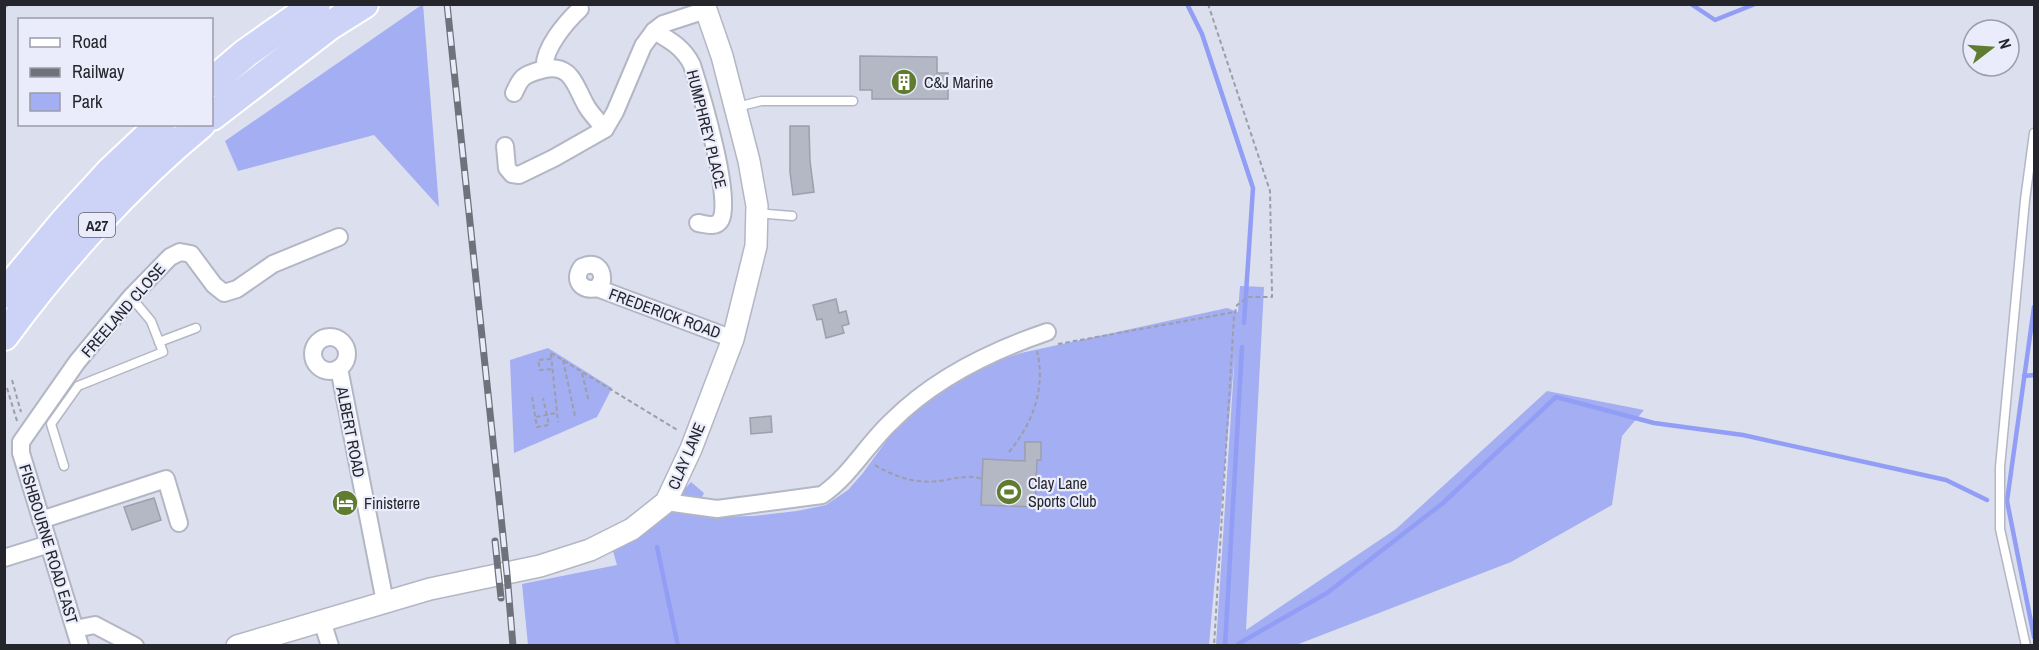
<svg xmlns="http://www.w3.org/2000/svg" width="2039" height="650" font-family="'Archivo Narrow',sans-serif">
  <rect width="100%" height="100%" fill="#dcdfed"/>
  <g fill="#a3aef3">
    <path d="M 423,4 L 439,207 L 374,135 L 238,171 L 225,141 Z"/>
    <path d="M 1240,286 L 1264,287 L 1246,630 L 1396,529 L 1547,391 L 1644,410 L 1622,436 L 1612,505 L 1511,562 L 1296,645 L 1216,645 L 1235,352 L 1209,645 L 528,645 L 522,584 L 617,565 L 613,551 L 642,536 L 691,482 L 704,493 L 695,512 L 715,517 L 753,516 L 797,511 L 826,505 L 848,490 L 863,473 L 897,426 L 938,391 L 989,364 L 1021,353 L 1227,308 L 1238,312 Z"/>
    <path d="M 548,348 L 612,388 L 597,417 L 514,453 L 510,360 Z"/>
  </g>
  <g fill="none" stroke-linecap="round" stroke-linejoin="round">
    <g stroke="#929ef5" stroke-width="4.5">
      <path d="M 1187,4 L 1202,34 L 1253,188 L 1244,323"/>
      <path d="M 1691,4 L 1715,20 L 1755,4"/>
      <path d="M 2034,307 L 2007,501 L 2034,637"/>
      <path d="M 2024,376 L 2034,375"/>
      <path d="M 657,547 L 678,646"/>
      <path d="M 1225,646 L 1242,347"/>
      <path d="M 1238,646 L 1238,644 L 1327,593 L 1443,503 L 1556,397 L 1654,423 L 1743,435 L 1946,480 L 1987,500"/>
    </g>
  </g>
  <g fill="#b4b7c4" stroke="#9c9fac" stroke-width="1.5">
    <path d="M 860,56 L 937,57 L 937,73 L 948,73 L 948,99 L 872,99 L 872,90 L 860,90 Z"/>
    <path d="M 790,126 L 809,126 L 810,161 L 814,192 L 793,195 L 790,172 Z"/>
    <path d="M 836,299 L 839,313 L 846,311 L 849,324 L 842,326 L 844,333 L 826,338 L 822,319 L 817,320 L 813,305 Z"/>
    <path d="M 771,416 L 772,432 L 751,434 L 750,418 Z"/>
    <path d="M 1025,442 L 1041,442 L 1041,460 L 1037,460 L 1035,507 L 981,505 L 983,459 L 1025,461 Z"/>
    <path d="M 154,498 L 161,520 L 132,530 L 124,507 Z"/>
  </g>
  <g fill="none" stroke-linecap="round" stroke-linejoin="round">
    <g stroke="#b3b6c4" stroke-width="11">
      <g id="service">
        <path d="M 737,107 L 761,101 L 853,101"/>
        <path d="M 757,213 L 792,216"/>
        <path d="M 159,342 L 196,328"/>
        <path d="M 64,466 L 51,424 L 78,386 L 163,352 L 151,321 L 131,297"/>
        <path d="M 2026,646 L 2000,529 L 2000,467 L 2025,200 L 2034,133"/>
      </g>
    </g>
    <g stroke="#b3b6c4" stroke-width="20">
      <g id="minor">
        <path d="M 654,31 C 670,40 684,48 692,65 C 700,90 734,202 720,221 C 715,228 705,224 698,223"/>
        <path d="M 545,69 C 542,50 566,22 580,9"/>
        <path d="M 514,93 C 521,77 523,75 541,70 C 572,61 575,87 587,107 C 592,115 599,122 605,129"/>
        <path d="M 505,146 L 507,168 L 512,174 L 519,175 L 554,158 L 605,129 L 615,112 L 643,46 L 654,31 L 663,24 L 706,10"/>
        <path d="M 597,288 L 602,281 C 603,268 595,261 582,267 C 572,280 582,292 597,288 L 733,339"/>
        <circle cx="330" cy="354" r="17"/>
        <path d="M 339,368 L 385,602"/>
        <path d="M 666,502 L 717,509 L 822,495 C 851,475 867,444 892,421 C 934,379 991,351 1047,332"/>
        <path d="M 41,520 L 166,479 L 179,523"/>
        <path d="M 4,558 L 49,544"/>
        <path d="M 322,621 L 330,646"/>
        <path d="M 75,629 L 95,625 L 135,646"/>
        <path d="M 80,646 L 21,453 L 21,442 L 77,362 L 131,297 L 170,257 L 180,252 L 191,254 L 214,285 L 224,293 L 237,289 L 273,264 L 339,237"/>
      </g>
    </g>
    <g stroke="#b3b6c4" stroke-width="24">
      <path id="tertiary" d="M 237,646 L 430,589 L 540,566 L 590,550 L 632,529 L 666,502 L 691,449 L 733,339 L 756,246 L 757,206 L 749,161 L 722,56 L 704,4"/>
    </g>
    <g stroke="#fff" stroke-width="32">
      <g id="trunk">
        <path d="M 212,82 L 246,53 L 316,4"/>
        <path d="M 212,116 L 329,26 L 364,4"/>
        <path d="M 4,294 L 65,221 L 110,172 L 161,124"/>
        <path d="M 4,336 C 59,261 129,183 201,124"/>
      </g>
    </g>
    <g stroke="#9c9ea9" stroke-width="2" stroke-dasharray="4.5 3" stroke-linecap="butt">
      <path d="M 1208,4 L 1270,191 L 1272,294 L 1272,297 L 1249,297 L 1237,305 L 1234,316 L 1214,646"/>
      <path d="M 4,8 L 10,4"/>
      <path d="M 1058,344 L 1235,312"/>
      <path d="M 551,353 L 679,431"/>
      <path d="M 551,354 L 558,422"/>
      <path d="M 551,359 L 538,360 L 540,370 L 553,369"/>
      <path d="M 563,360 L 575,416"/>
      <path d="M 582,373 L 589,402"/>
      <path d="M 12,380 L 21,412"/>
      <path d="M 7,388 L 17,421"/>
      <path d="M 532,397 L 537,427 L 549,425 L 543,398"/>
      <path d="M 536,417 L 556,413"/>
      <path d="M 1009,452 C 1033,423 1046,388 1037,351"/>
      <path d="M 875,465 C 894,477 917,484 939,481 C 954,479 967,474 982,479"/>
    </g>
    <use href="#service" stroke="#fff" stroke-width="8"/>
    <use href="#minor" stroke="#fff" stroke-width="16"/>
    <use href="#tertiary" stroke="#fff" stroke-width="21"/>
    <use href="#trunk" stroke="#ccd3f6" stroke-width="28"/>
    <g stroke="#70727b" stroke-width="7">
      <g id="rail">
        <path d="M 447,4 L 507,574 L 513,646"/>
        <path d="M 495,541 L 501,598"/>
      </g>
    </g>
    <use href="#rail" stroke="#eaecfb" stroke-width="4.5" stroke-dasharray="14" stroke-linecap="butt"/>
  </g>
  <defs>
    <g id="building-disc" transform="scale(1.35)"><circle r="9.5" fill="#607c31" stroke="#eaecfb"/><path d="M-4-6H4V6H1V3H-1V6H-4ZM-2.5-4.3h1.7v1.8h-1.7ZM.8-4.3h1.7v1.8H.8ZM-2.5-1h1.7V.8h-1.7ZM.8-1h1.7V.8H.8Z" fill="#fff"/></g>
    <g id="stadium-disc" transform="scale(1.35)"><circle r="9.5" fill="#607c31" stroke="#eaecfb"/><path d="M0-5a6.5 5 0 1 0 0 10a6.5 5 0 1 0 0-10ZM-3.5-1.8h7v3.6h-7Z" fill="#fff"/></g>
    <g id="hotel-disc" transform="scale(1.35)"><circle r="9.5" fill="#607c31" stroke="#eaecfb"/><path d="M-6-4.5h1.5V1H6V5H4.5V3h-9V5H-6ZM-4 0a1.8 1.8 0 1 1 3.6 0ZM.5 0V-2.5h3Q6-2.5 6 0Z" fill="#fff"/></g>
  </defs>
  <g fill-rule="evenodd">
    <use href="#building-disc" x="904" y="82"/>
    <use href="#stadium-disc" x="1009" y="492"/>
    <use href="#hotel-disc" x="345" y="503"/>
  </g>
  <g text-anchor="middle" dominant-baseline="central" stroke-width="4.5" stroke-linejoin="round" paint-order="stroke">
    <rect fill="#eaecfb" stroke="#60616a" stroke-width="1.5" x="79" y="213" width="36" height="24" rx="4.5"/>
    <g font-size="15" font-weight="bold" fill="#25262c">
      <text x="97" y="225">A27</text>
    </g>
    <g font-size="16" fill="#25262c" stroke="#eaecfb" text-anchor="start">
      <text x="924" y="82">C&amp;J Marine</text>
      <text x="1028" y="483">Clay Lane<tspan x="1028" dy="18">Sports Club</tspan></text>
      <text x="364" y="503">Finisterre</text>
    </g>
    <g font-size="16" fill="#25262c" stroke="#eaecfb">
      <text transform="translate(707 129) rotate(76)">HUMPHREY PLACE</text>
      <text transform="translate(123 310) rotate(-49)">FREELAND CLOSE</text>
      <text transform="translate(665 313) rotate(20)">FREDERICK ROAD</text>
      <text transform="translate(351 432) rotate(79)">ALBERT ROAD</text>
      <text transform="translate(686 456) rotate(-67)">CLAY LANE</text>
      <text transform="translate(49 544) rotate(73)">FISHBOURNE ROAD EAST</text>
    </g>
  </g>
  <rect width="2039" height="650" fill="none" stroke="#25262c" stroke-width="12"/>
  <rect x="18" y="18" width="195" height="108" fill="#eaecfb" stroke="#9b9da8" stroke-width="1.5"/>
  <rect x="30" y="38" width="30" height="9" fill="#ffffff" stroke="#9b9da8" stroke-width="1.5"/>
  <text x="72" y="48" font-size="18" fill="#25262c">Road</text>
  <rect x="30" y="68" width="30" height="9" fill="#70727b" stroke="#9b9da8" stroke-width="1.5"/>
  <text x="72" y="78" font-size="18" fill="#25262c">Railway</text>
  <rect x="30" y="93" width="30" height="18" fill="#a3aef3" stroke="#9b9da8" stroke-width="1.5"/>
  <text x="72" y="108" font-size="18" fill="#25262c">Park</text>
  <g transform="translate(1991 48) rotate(73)"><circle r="28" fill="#eaecfb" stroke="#9b9da8" stroke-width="1.5"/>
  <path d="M0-4.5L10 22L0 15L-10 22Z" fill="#607c31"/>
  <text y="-9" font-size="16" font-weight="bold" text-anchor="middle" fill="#25262c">N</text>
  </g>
</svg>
